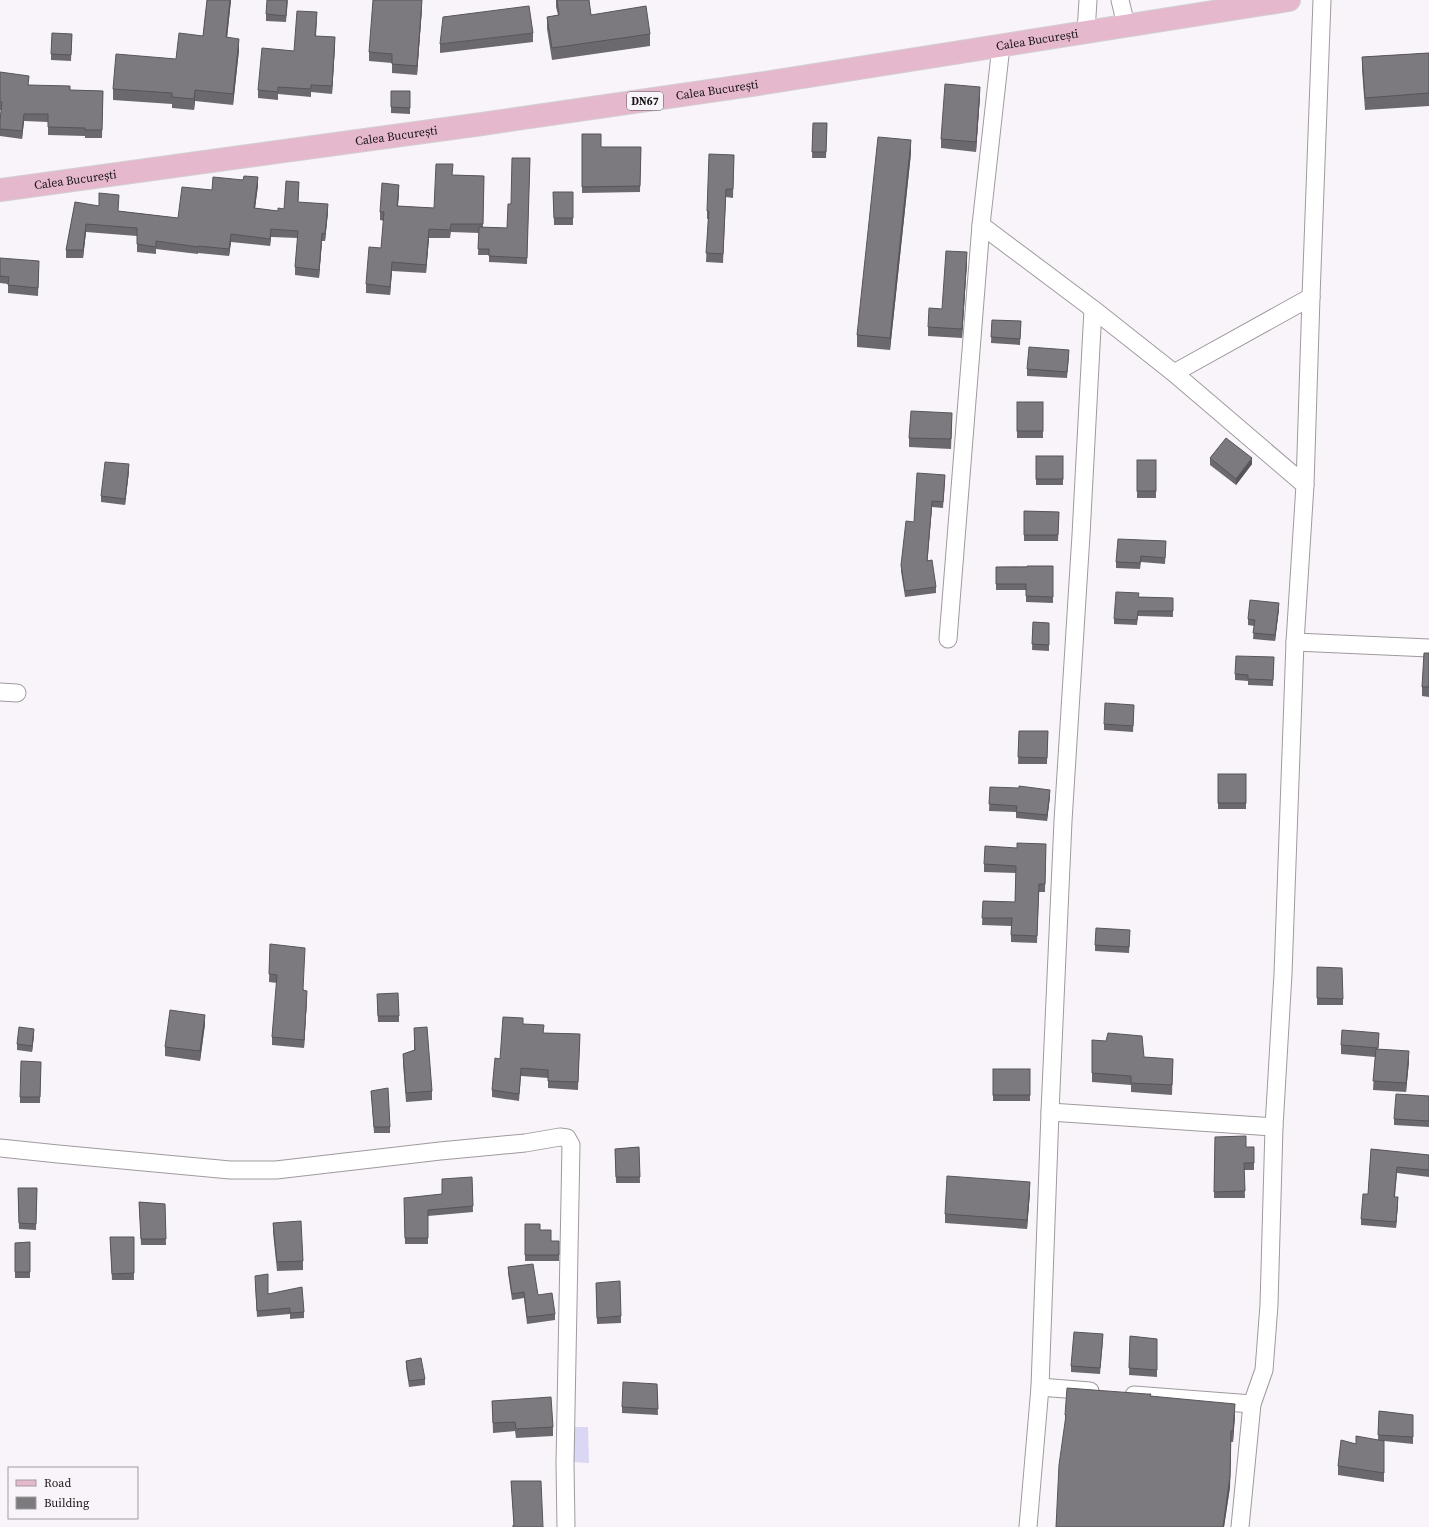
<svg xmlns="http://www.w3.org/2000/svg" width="1429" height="1527" font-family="'Source Serif 4',serif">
  <rect width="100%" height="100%" fill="#f9f4f9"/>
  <path fill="#dad7f5" d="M 572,1427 L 588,1427 L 589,1463 L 573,1462 Z"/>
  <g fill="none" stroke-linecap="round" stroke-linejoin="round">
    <g stroke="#9f9a9e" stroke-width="19">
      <g id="street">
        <path d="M 1120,0 L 1126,25"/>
        <path d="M 1086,32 L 1088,0"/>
        <path d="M 981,225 L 1093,309 L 1174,373 L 1305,485"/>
        <path d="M 1174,373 L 1311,297"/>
        <path d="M 948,639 L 981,225 L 1001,46"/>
        <path d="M 1295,642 L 1429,648"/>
        <path d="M 0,692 L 17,693"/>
        <path d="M 1050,1112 L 1274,1127"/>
        <path d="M 0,1148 L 58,1154 L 230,1170 L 276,1170 L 440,1151 L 525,1143 L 560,1137 L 567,1138 L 571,1145 L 565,1463 L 566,1527"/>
        <path d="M 1040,1387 L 1090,1391"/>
        <path d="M 1134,1395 L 1252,1404"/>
        <path d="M 1028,1527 L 1040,1387 L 1050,1112 L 1063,821 L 1081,535 L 1093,309"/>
        <path d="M 1240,1527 L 1252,1404 L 1264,1370 L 1269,1305 L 1274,1127 L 1283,974 L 1295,642 L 1305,485 L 1311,297 L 1322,0"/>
      </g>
    </g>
    <g stroke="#d1d0d1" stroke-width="24">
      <g id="primary">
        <path id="s1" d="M 0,190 L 482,124 L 758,84 L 1289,0"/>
      </g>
    </g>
    <use href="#street" stroke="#fff" stroke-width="17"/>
    <use href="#primary" stroke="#e6b8ce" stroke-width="22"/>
  </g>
  <g fill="#6b696d">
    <path d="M 207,0 L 231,0 L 227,37 L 239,50 L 233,105 L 195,101 L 194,110 L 172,108 L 172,104 L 113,100 L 113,89 L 176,59 L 203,36 Z"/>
    <path d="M 288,0 L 286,22 L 266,21 L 266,14 Z"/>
    <path d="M 556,0 L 589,0 L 591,15 L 650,34 L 650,46 L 552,60 L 547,29 L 547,17 L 558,15 L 556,7 Z"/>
    <path d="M 422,8 L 417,75 L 392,73 L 392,63 L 369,61 L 369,52 Z"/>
    <path d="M 317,20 L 316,36 L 335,45 L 332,94 L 311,92 L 311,97 L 278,94 L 278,100 L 258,98 L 258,90 L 294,51 Z"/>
    <path d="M 533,33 L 533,42 L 440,53 L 440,44 Z"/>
    <path d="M 72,34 L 71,61 L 51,60 L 51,54 Z"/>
    <path d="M 1429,53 L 1429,106 L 1365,110 L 1362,69 L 1362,57 Z"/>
    <path d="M 0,72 L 29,85 L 70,90 L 103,91 L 102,138 L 85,138 L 85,136 L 48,135 L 48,122 L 24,121 L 22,139 L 0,136 L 0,120 L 1,110 L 0,110 Z"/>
    <path d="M 391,91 L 410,91 L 410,114 L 391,113 Z"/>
    <path d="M 980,96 L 976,152 L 941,148 L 941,139 Z"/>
    <path d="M 813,123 L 827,123 L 826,158 L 812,158 Z"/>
    <path d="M 582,134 L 601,147 L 641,147 L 640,192 L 582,193 Z"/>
    <path d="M 911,153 L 890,350 L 857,347 L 857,335 Z"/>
    <path d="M 734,155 L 733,198 L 726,197 L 723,263 L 706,262 L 708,219 L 707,219 L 707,211 Z"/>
    <path d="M 530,158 L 527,264 L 489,262 L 489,255 L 478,255 L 479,233 L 451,232 L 450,238 L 429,238 L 426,273 L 392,271 L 390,295 L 366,293 L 366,284 L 381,248 L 384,221 L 380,220 L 380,212 L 399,193 L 398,206 L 434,208 L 453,175 L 484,176 L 483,227 L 507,228 L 511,204 Z"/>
    <path d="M 258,185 L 255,208 L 278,211 L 284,209 L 299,190 L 298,202 L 328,212 L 325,241 L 322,241 L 319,278 L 295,275 L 295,267 L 298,238 L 271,237 L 270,246 L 231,242 L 229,256 L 198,253 L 198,254 L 156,249 L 156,254 L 137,252 L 137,236 L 86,232 L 83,258 L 66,258 L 66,250 L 75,202 L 119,211 L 178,218 L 212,190 Z"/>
    <path d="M 553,192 L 573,192 L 573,225 L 554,225 Z"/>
    <path d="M 0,258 L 39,268 L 38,296 L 8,293 L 8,284 L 0,283 Z"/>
    <path d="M 967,262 L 962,338 L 928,336 L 928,327 L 942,309 Z"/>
    <path d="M 992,320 L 1021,321 L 1020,345 L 991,343 Z"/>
    <path d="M 1069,356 L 1067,378 L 1027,376 L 1027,369 Z"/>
    <rect x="1017" y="402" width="26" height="36"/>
    <path d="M 952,422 L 951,449 L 909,447 L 909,438 Z"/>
    <rect x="1036" y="456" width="27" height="29"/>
    <path d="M 1210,458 L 1252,464 L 1236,485 L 1210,465 Z"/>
    <rect x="1137" y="460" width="19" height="38"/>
    <path d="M 129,471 L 125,505 L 101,502 L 101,496 Z"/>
    <path d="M 945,481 L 943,508 L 932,507 L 927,561 L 936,587 L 936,593 L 905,597 L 901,571 L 901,565 L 914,522 Z"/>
    <path d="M 1024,511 L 1059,512 L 1058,541 L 1024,541 Z"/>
    <path d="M 1166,547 L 1165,564 L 1141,562 L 1140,569 L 1116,568 L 1116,562 Z"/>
    <path d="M 1053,566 L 1053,603 L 1026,602 L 1026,590 L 996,590 L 996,567 Z"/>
    <path d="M 1139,597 L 1173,598 L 1173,617 L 1138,616 L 1137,625 L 1114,624 L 1114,619 Z"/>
    <path d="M 1279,609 L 1275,641 L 1253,639 L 1254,626 L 1248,625 L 1248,619 Z"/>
    <path d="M 1033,622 L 1049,623 L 1049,651 L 1032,650 Z"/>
    <path d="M 1429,653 L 1429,697 L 1422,696 L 1422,687 Z"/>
    <path d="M 1274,657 L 1273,686 L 1248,685 L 1248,681 L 1235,680 L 1235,674 Z"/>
    <path d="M 1134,711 L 1133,732 L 1104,730 L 1104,724 Z"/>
    <path d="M 1019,731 L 1048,731 L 1047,764 L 1018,764 Z"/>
    <rect x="1218" y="774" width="28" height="35"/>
    <path d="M 990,787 L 1050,796 L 1047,821 L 1016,818 L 1016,812 L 989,811 Z"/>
    <path d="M 1046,851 L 1045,892 L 1039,892 L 1037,943 L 1011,942 L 1011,926 L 982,925 L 983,901 L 1015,902 L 1016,873 L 984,872 L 984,864 Z"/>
    <path d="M 1130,936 L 1129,953 L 1095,951 L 1095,945 Z"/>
    <path d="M 270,944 L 304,990 L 307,999 L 304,1048 L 272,1045 L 272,1037 L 277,983 L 269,982 Z"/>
    <path d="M 1317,967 L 1343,999 L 1343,1005 L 1317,1005 Z"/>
    <path d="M 377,1000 L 399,1016 L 399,1022 L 378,1022 Z"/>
    <path d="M 205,1024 L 200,1061 L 165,1056 L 165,1047 Z"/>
    <path d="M 523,1024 L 543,1033 L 580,1034 L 578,1090 L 548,1088 L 548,1078 L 521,1076 L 519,1101 L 492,1097 L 492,1090 L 500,1059 Z"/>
    <path d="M 414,1028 L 432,1091 L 432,1100 L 406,1102 L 403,1063 L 403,1054 L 414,1050 Z"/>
    <path d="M 34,1035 L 32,1052 L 17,1050 L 17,1044 Z"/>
    <path d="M 1092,1040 L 1144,1057 L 1173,1059 L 1172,1095 L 1131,1092 L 1131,1085 L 1092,1082 Z"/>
    <path d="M 1379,1042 L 1378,1049 L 1409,1061 L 1406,1092 L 1373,1090 L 1375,1057 L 1341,1054 L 1341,1045 Z"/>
    <path d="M 41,1062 L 40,1103 L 20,1103 L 20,1097 Z"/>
    <rect x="993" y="1069" width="37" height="32"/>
    <path d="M 371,1091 L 390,1127 L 390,1133 L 374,1133 Z"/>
    <path d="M 1429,1096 L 1429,1127 L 1394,1125 L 1394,1119 Z"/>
    <path d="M 1215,1137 L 1246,1147 L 1254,1147 L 1254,1170 L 1244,1170 L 1245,1198 L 1214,1198 Z"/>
    <path d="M 639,1147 L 640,1183 L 616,1183 L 615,1149 Z"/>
    <path d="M 1371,1149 L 1429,1155 L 1429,1177 L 1397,1173 L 1395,1197 L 1398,1203 L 1396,1228 L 1361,1225 L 1361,1219 L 1368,1194 Z"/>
    <path d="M 472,1177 L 473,1212 L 428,1216 L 428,1244 L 405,1244 L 404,1205 L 442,1194 Z"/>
    <path d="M 18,1188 L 37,1188 L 36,1230 L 19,1229 Z"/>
    <path d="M 1030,1192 L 1027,1229 L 945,1223 L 945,1214 Z"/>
    <path d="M 139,1202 L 165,1204 L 166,1245 L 141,1245 Z"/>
    <path d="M 273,1223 L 303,1261 L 303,1270 L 277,1271 L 273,1232 Z"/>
    <path d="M 525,1224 L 540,1230 L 551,1241 L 559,1241 L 559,1261 L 525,1261 Z"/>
    <path d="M 110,1237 L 134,1237 L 134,1280 L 112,1280 Z"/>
    <path d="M 30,1242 L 30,1278 L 15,1278 L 15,1243 Z"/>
    <path d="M 508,1267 L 555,1314 L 555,1320 L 527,1324 L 524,1298 L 512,1300 L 508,1273 Z"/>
    <path d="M 255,1282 L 268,1294 L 304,1312 L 304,1318 L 290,1319 L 290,1314 L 257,1317 Z"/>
    <path d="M 596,1283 L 621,1316 L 621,1323 L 597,1324 Z"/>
    <path d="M 1130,1336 L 1157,1339 L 1157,1377 L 1129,1375 Z"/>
    <path d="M 1103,1340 L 1100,1374 L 1071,1372 L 1071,1366 Z"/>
    <path d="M 406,1361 L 425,1379 L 425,1385 L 409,1387 L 406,1367 Z"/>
    <path d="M 657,1384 L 658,1415 L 622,1413 L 622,1407 Z"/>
    <path d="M 1151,1396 L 1235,1415 L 1233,1442 L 1231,1442 L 1230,1487 L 1224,1527 L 1056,1527 L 1065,1425 L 1065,1415 Z"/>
    <path d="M 492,1401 L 553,1427 L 553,1436 L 516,1438 L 515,1431 L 493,1433 Z"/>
    <path d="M 1379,1411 L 1413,1415 L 1413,1444 L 1384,1441 L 1384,1482 L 1338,1475 L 1338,1466 L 1356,1444 L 1378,1440 Z"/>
    <path d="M 511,1481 L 543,1527 L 514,1525 Z"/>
  </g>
  <g fill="#575559">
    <path d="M 230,0 L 231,0 L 226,48 L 226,37 Z"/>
    <path d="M 422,0 L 422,8 L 417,75 L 417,66 Z"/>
    <path d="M 335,37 L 335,45 L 332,94 L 332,86 Z"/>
    <path d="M 239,39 L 239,50 L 233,105 L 233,94 Z"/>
    <path d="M 980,87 L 980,96 L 976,152 L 976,142 Z"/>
    <path d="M 195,90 L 195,101 L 194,110 L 194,99 Z"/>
    <path d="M 24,114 L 24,121 L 22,139 L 22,131 Z"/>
    <path d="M 911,140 L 911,153 L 890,350 L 890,338 Z"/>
    <path d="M 258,177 L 258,185 L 254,216 L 254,208 Z"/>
    <path d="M 399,185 L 399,193 L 397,214 L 397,206 Z"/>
    <path d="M 328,204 L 328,212 L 325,241 L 325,234 Z"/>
    <path d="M 86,224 L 86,232 L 83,258 L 83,250 Z"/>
    <path d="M 271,229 L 271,237 L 270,246 L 270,239 Z"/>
    <path d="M 429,229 L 429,238 L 426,273 L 426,265 Z"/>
    <path d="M 322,233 L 322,241 L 319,278 L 319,270 Z"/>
    <path d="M 231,234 L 231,242 L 229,256 L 229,249 Z"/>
    <path d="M 967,252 L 967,262 L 962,338 L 962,329 Z"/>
    <path d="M 392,262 L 392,271 L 390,295 L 390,287 Z"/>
    <path d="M 1252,458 L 1252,464 L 1236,485 L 1236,479 Z"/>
    <path d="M 129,464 L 129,471 L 125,505 L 125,499 Z"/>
    <path d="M 932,501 L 932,507 L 927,567 L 927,561 Z"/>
    <path d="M 1279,603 L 1279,609 L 1275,641 L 1275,635 Z"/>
    <path d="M 1050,790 L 1050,796 L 1047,821 L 1047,815 Z"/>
    <path d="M 307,991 L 307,999 L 304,1048 L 304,1040 Z"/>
    <path d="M 205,1015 L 205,1024 L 200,1061 L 200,1051 Z"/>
    <path d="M 34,1029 L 34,1035 L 32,1052 L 32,1046 Z"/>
    <path d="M 1409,1051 L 1409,1061 L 1406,1092 L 1406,1083 Z"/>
    <path d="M 1030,1182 L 1030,1192 L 1027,1229 L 1027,1220 Z"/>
    <path d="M 1398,1197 L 1398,1203 L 1396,1228 L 1396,1222 Z"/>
    <path d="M 1235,1404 L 1235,1415 L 1233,1442 L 1233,1431 Z"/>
    <path d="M 1231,1431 L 1230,1487 L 1224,1527 L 1223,1527 Z"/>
  </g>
  <g fill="#7c7a7f" stroke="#575559">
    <path d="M 207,0 L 230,0 L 226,37 L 239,39 L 233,94 L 195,90 L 194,99 L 172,97 L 172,93 L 113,89 L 116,54 L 176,59 L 179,33 L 203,36 Z"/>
    <path d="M 267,0 L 287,0 L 286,16 L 266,14 Z"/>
    <path d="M 373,0 L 422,0 L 417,66 L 392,64 L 392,54 L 369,52 Z"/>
    <path d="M 557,0 L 589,0 L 591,15 L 646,6 L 650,34 L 552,48 L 547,17 L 559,15 Z"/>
    <path d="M 529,6 L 533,33 L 440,44 L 443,17 Z"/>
    <path d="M 297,11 L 317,12 L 315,36 L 335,37 L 332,86 L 311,85 L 311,89 L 278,87 L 278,92 L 258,90 L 262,48 L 294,51 Z"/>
    <path d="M 52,33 L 72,34 L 71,55 L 51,54 Z"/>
    <path d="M 1429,53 L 1429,93 L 1365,98 L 1362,57 Z"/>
    <path d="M 0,72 L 29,76 L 28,85 L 70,86 L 70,90 L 103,91 L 102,130 L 85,130 L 85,128 L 48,127 L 48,114 L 24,114 L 22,131 L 0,129 L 0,120 L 2,102 L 0,102 Z"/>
    <path d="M 945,84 L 980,87 L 976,142 L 941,139 Z"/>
    <path d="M 391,91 L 410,91 L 410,108 L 391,107 Z"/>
    <path d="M 813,123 L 827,123 L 826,152 L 812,152 Z"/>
    <path d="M 582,134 L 601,134 L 601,147 L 641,147 L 640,186 L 582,187 Z"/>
    <path d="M 878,137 L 911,140 L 890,338 L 857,335 Z"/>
    <path d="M 709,154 L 734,155 L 733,189 L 726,189 L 723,254 L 706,253 L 709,211 L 707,211 Z"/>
    <path d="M 512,158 L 530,158 L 527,258 L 489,256 L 489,249 L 478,249 L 479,227 L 507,228 L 508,204 L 511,204 Z"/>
    <path d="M 436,164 L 453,164 L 452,175 L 484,176 L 483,224 L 451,224 L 450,230 L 429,229 L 426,265 L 392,262 L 390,287 L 366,284 L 369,247 L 381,248 L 384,212 L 380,212 L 382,183 L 399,185 L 397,206 L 434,208 Z"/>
    <path d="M 244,176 L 258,177 L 254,208 L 278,211 L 278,208 L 284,209 L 286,181 L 299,182 L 298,202 L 328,204 L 325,234 L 322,233 L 319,270 L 295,267 L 298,231 L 271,229 L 270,239 L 231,234 L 229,249 L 198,246 L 198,247 L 156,241 L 156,247 L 137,244 L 137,228 L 86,224 L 83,250 L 66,250 L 75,202 L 99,206 L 99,193 L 119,195 L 118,211 L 178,218 L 182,187 L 212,190 L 213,177 L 243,180 Z"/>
    <path d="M 553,192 L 573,192 L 573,218 L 554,218 Z"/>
    <path d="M 946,251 L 967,252 L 962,329 L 928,327 L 929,308 L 942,309 Z"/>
    <path d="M 0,258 L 39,261 L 38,288 L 8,285 L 9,277 L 0,276 Z"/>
    <path d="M 992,320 L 1021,321 L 1020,339 L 991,337 Z"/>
    <path d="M 1029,347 L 1069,350 L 1067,372 L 1027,369 Z"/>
    <rect x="1017" y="402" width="26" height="29"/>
    <path d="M 911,411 L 952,413 L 951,439 L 909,438 Z"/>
    <path d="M 1226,438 L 1252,458 L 1236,479 L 1210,458 Z"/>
    <rect x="1036" y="456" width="27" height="23"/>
    <rect x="1137" y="460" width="19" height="31"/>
    <path d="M 105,462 L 129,464 L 125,499 L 101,496 Z"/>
    <path d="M 917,473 L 945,475 L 943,502 L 932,501 L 927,561 L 932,560 L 936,587 L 905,591 L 901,565 L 906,521 L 914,522 Z"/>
    <path d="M 1024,511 L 1059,512 L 1058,535 L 1024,535 Z"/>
    <path d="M 1118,539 L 1166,541 L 1165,558 L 1141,556 L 1140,563 L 1116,562 Z"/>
    <path d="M 1027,566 L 1053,566 L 1053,597 L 1026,596 L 1026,584 L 996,584 L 996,567 L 1027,567 Z"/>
    <path d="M 1116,592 L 1139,593 L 1138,597 L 1173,598 L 1173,611 L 1138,611 L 1137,620 L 1114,619 Z"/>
    <path d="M 1250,600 L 1279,603 L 1275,635 L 1253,633 L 1255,620 L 1248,619 Z"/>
    <path d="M 1033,622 L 1049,623 L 1049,645 L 1032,644 Z"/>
    <path d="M 1424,653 L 1429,653 L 1429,687 L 1422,687 Z"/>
    <path d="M 1236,656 L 1274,657 L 1273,680 L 1248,679 L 1248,675 L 1235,674 Z"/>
    <path d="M 1105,703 L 1134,705 L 1133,726 L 1104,724 Z"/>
    <path d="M 1019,731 L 1048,731 L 1047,758 L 1018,757 Z"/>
    <rect x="1218" y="774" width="28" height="29"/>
    <path d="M 1019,786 L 1050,790 L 1047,815 L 1016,812 L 1017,806 L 989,804 L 990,787 L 1019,788 Z"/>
    <path d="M 1017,843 L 1046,844 L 1045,884 L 1039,884 L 1037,936 L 1011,935 L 1012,918 L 982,918 L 983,901 L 1015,902 L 1016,866 L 984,864 L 985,846 L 1017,848 Z"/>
    <path d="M 1096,928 L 1130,930 L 1129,947 L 1095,945 Z"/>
    <path d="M 270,944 L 305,948 L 303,990 L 307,991 L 304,1040 L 272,1037 L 277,975 L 269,974 Z"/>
    <path d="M 1317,967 L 1342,968 L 1343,999 L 1317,998 Z"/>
    <path d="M 398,993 L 399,1016 L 378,1016 L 377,994 Z"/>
    <path d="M 170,1010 L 205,1015 L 200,1051 L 165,1047 Z"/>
    <path d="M 503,1017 L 523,1018 L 523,1024 L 544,1025 L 543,1033 L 580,1034 L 578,1082 L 548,1081 L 548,1070 L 521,1068 L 519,1094 L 492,1090 L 495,1058 L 500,1059 Z"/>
    <path d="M 19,1027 L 34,1029 L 32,1046 L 17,1044 Z"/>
    <path d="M 427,1027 L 432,1091 L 406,1093 L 403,1054 L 415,1050 L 414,1028 Z"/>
    <path d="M 1342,1030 L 1379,1033 L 1378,1048 L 1341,1045 Z"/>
    <path d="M 1108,1033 L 1142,1036 L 1144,1057 L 1173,1059 L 1172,1085 L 1131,1083 L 1131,1076 L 1092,1073 L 1092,1040 L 1106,1041 Z"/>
    <path d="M 1376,1049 L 1409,1051 L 1406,1083 L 1373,1081 Z"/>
    <path d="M 21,1061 L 41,1062 L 40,1097 L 20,1097 Z"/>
    <rect x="993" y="1069" width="37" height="26"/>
    <path d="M 388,1088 L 390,1127 L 374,1127 L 371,1091 Z"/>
    <path d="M 1396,1094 L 1429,1096 L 1429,1121 L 1394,1119 Z"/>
    <path d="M 1246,1136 L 1246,1147 L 1254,1147 L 1254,1163 L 1244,1163 L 1245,1191 L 1214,1192 L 1215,1137 Z"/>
    <path d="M 639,1147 L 640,1177 L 616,1177 L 615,1149 Z"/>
    <path d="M 1371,1149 L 1429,1155 L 1429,1170 L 1397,1167 L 1394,1197 L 1398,1197 L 1396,1222 L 1361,1219 L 1363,1194 L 1368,1194 Z"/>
    <path d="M 947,1176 L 1030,1182 L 1027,1220 L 945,1214 Z"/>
    <path d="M 472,1177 L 473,1206 L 428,1210 L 428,1238 L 405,1238 L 404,1198 L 442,1194 L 442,1179 Z"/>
    <path d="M 18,1188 L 37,1188 L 36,1224 L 19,1223 Z"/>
    <path d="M 139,1202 L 165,1204 L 166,1239 L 141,1239 Z"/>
    <path d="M 301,1221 L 303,1261 L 277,1262 L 273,1223 Z"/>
    <path d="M 525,1224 L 540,1224 L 540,1230 L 551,1230 L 551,1241 L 559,1241 L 559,1255 L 525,1255 Z"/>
    <path d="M 110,1237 L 134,1237 L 134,1273 L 112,1274 Z"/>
    <path d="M 30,1242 L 30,1272 L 15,1272 L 15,1243 Z"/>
    <path d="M 533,1264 L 538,1295 L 552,1293 L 555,1314 L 527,1317 L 524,1292 L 512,1294 L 508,1267 Z"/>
    <path d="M 268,1274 L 268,1294 L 302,1287 L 304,1312 L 290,1313 L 290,1308 L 257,1311 L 255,1276 Z"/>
    <path d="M 620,1281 L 621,1316 L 597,1318 L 596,1283 Z"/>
    <path d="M 1074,1332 L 1103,1334 L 1100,1368 L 1071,1366 Z"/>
    <path d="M 1130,1336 L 1157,1339 L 1157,1370 L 1129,1368 Z"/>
    <path d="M 421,1358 L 425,1379 L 409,1381 L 406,1361 Z"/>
    <path d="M 623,1382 L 657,1384 L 658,1409 L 622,1407 Z"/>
    <path d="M 1067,1388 L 1147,1394 L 1151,1394 L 1150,1396 L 1235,1404 L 1233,1431 L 1231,1431 L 1230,1476 L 1223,1527 L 1056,1527 L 1059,1465 L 1066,1415 L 1065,1415 Z"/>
    <path d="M 551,1397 L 553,1427 L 516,1429 L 515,1422 L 493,1423 L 492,1401 Z"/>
    <path d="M 1379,1411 L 1413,1415 L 1413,1437 L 1378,1435 Z"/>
    <path d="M 1356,1436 L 1384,1441 L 1384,1473 L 1338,1466 L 1341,1440 L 1356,1444 Z"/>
    <path d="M 511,1481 L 541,1481 L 543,1527 L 513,1527 L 513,1525 L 514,1525 Z"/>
  </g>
  <g text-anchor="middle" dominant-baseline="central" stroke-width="3" stroke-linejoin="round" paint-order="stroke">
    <rect fill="#f9f4f9" stroke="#5b585b" stroke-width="1" x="627" y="92" width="36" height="18" rx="3"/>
    <g font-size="11" font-weight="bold" fill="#171517">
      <text x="645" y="101">DN67</text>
    </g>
    <g font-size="12" fill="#171517" stroke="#f9f4f9">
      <text stroke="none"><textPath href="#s1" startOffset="1048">Calea București</textPath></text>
      <text stroke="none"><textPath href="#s1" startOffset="724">Calea București</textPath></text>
      <text stroke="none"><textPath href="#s1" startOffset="400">Calea București</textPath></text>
      <text stroke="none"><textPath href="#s1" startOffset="76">Calea București</textPath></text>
    </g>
  </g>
  <rect x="8" y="1467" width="130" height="52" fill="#f9f4f9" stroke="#9f9b9f"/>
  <rect x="16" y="1480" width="20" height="6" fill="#e6b8ce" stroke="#9f9b9f"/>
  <text x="44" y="1487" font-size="12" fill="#171517">Road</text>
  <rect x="16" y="1497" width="20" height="12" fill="#7c7a7f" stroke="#9f9b9f"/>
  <text x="44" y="1507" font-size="12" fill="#171517">Building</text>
</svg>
